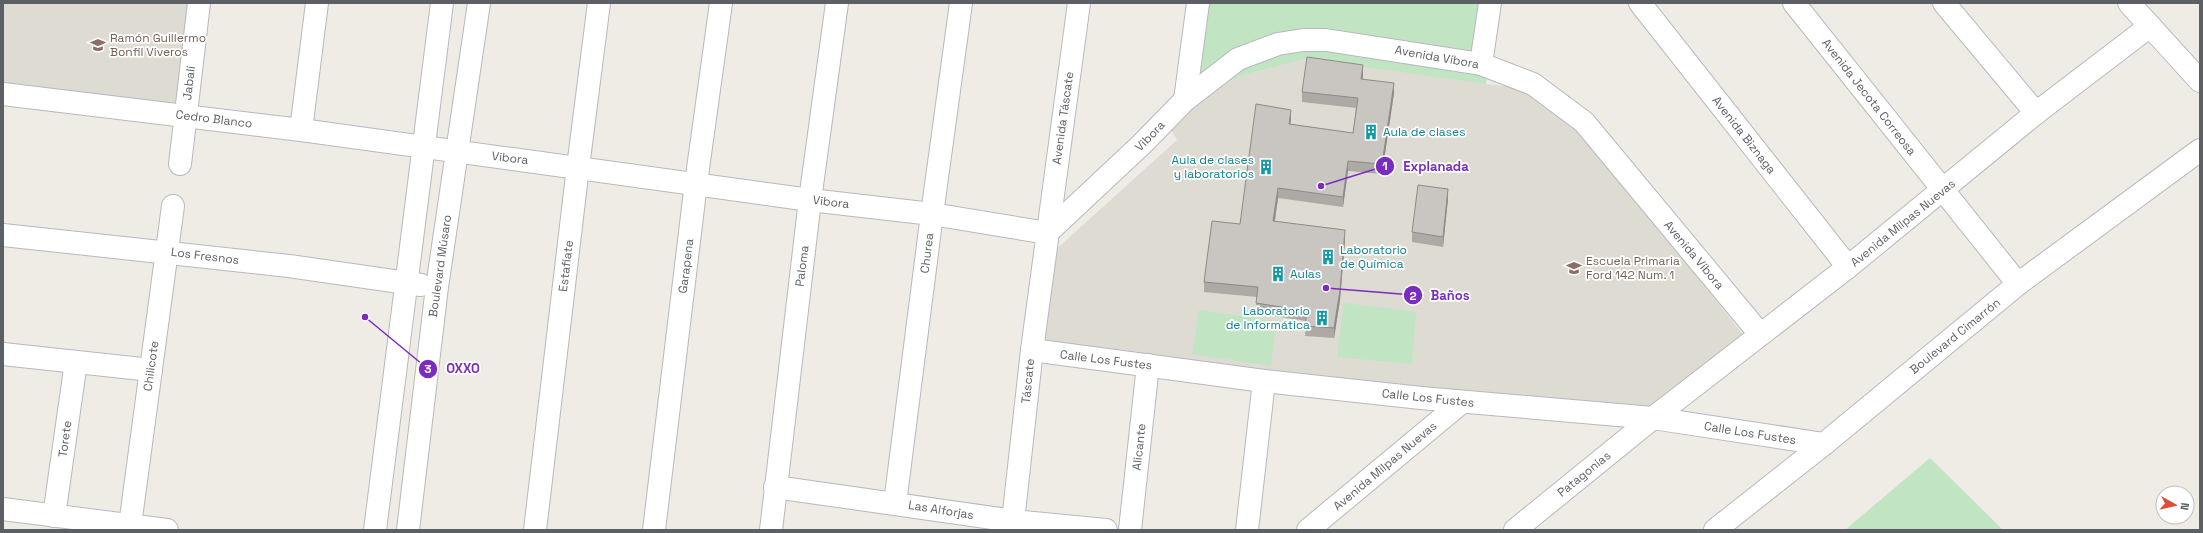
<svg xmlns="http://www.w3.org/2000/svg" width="2203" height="533" font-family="'Space Grotesk',sans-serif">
  <rect width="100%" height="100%" fill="#eeece4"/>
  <g fill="#dddbd2">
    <path d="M 3,3 L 198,3 L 184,111 L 3,87 Z"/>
    <path d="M 1305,59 L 1532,90 L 1580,127 L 1755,350 L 1669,414 L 1042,351 L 1053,252 L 1177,140 L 1166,120 L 1237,77 Z"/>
  </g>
  <g fill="#c1e4c3">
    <path d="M 1199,3 L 1495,3 L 1486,84 L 1305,59 L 1237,77 L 1182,107 Z"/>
    <path d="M 1344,303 L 1416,312 L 1412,364 L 1337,357 Z"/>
    <path d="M 1199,310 L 1276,321 L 1271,366 L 1192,354 Z"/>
    <path d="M 1930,458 L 2003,530 L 1845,530 Z"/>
  </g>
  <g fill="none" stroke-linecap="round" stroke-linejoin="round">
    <g stroke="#b6b9bd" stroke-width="24">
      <g id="minor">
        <path d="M 1640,3 L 1848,267"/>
        <path d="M 1794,3 L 2018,284"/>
        <path d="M 1944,3 L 2036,113"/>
        <path d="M 2129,3 L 2200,81"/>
        <path d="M 1481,64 L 1490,3"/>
        <path d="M 3,94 L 301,130 L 810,200 L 932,214 L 1047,233 L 1142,144 L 1185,100 L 1238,59 L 1278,44 L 1303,40 L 1326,40 L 1481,64 L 1533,84 L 1584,122 L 1760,334"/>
        <path d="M 1185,100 L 1198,3"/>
        <path d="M 301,130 L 317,3"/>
        <path d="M 180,164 L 199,3"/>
        <path d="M 3,235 L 289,266 L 421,285"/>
        <path d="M 1032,350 L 1264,381 L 1421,398 L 1653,418 L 1824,444"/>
        <path d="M 3,354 L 151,370"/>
        <path d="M 775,487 L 1014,521 L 1106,530"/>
        <path d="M 895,503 L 932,214 L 961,3"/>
        <path d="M 3,509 L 167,530"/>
        <path d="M 54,516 L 76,362"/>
        <path d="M 130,525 L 173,206"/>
        <path d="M 375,530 L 442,3"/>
        <path d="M 408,530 L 437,287 L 479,3"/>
        <path d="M 535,530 L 578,167 L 599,3"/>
        <path d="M 654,530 L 696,183 L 721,3"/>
        <path d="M 771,530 L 810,200 L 837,3"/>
        <path d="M 1012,530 L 1032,350 L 1079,3"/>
        <path d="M 1130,530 L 1148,365"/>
        <path d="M 1247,530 L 1264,381"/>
        <path d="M 1308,530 L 1462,402"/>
        <path d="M 1515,530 L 1653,418 L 1848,267 L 2036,113 L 2150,26"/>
        <path d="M 1715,530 L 1824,444 L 2018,284 L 2200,150"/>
      </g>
    </g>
    <use href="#minor" stroke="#fff" stroke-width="22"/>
  </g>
  <g fill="#adaaa6">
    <path d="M 1363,75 L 1363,79 L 1394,93 L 1382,174 L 1348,171 L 1343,207 L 1278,198 L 1275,221 L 1345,240 L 1340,300 L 1334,338 L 1305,336 L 1306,321 L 1256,313 L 1256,303 L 1257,297 L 1204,292 L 1204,282 L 1240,224 L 1291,120 L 1290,124 L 1353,133 L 1356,108 L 1302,102 L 1302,92 Z"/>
    <path d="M 1448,199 L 1443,247 L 1412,242 L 1412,232 Z"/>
  </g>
  <g fill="#8d8b87">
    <path d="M 1363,65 L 1363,75 L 1361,89 L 1361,79 Z"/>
    <path d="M 1394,83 L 1394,93 L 1382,174 L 1382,164 Z"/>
    <path d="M 1291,110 L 1291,120 L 1289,134 L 1289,124 Z"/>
    <path d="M 1348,161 L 1348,171 L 1343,207 L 1343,197 Z"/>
    <path d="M 1278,188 L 1278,198 L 1273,231 L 1273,221 Z"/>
    <path d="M 1448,189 L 1448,199 L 1443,247 L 1443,237 Z"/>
    <path d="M 1345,230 L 1345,240 L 1340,300 L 1334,338 L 1334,328 Z"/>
  </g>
  <g fill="#c9c6c1" stroke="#8d8b87">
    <path d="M 1307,57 L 1363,65 L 1361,79 L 1394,83 L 1382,164 L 1348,161 L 1343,197 L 1278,188 L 1273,221 L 1345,230 L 1340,290 L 1334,328 L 1305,326 L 1307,311 L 1256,303 L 1258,287 L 1204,282 L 1212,221 L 1240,224 L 1256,104 L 1291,110 L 1289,124 L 1353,133 L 1358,98 L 1302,92 Z"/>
    <path d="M 1418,185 L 1448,189 L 1443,237 L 1412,232 Z"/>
  </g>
  <defs>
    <g id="school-bare" transform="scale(1.2)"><path d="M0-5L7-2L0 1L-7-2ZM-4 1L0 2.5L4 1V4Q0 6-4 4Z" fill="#8d6e63" stroke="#fff" stroke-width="2.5" paint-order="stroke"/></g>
    <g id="building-bare" transform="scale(1.2)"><path d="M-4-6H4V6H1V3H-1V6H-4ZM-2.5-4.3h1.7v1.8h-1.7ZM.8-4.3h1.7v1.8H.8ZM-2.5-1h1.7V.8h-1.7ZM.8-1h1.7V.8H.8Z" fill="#0f9aa8" stroke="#fff" stroke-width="2.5" paint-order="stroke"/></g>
  </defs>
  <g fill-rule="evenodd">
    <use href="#school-bare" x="98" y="45"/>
    <use href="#building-bare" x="1371" y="132"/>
    <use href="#building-bare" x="1266" y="167"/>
    <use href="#building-bare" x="1328" y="257"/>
    <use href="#school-bare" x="1574" y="268"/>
    <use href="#building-bare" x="1278" y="274"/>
    <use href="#building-bare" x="1322" y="318"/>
  </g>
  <g text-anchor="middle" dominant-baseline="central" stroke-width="3.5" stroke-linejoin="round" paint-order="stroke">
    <g font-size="12" fill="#785e54" stroke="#fff" text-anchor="start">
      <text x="110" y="38">Ramón Guillermo<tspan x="110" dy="14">Bonfil Viveros</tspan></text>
      <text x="1586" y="261">Escuela Primaria<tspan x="1586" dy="14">Ford 142 Num. 1</tspan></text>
    </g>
    <g font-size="12" fill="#5c5f64" stroke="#fff">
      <text transform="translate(1437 57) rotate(10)">Avenida Víbora</text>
      <text transform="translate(189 83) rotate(-83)">Jabalí</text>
      <text transform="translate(1869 97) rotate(52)">Avenida Jecota Correosa</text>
      <text transform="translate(1063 118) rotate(-82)">Avenida Táscate</text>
      <text transform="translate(214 119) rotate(7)">Cedro Blanco</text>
      <text transform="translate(1744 135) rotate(52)">Avenida Biznaga</text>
      <text transform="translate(1150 136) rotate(-46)">Vibora</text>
      <text transform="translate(510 158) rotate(7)">Vibora</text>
      <text transform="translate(831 202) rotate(7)">Vibora</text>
      <text transform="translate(1903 223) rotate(-39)">Avenida Milpas Nuevas</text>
      <text transform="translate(927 253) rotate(-83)">Churea</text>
      <text transform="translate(1694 255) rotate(50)">Avenida Víbora</text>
      <text transform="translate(205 256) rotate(7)">Los Fresnos</text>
      <text transform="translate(440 266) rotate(-82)">Boulevard Músaro</text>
      <text transform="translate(566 266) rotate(-83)">Estafiate</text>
      <text transform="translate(686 266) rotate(-83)">Garapena</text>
      <text transform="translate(802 266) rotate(-83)">Paloma</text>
      <text transform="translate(1955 336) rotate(-39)">Boulevard Cimarrón</text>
      <text transform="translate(1106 360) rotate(7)">Calle Los Fustes</text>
      <text transform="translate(151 366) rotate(-82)">Chilicote</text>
      <text transform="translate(1028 381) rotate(-84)">Táscate</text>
      <text transform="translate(1428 398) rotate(6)">Calle Los Fustes</text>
      <text transform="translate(1750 433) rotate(9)">Calle Los Fustes</text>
      <text transform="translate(65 439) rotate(-82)">Torete</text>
      <text transform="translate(1139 447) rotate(-84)">Alicante</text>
      <text transform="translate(1385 466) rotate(-40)">Avenida Milpas Nuevas</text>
      <text transform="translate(1584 474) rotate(-39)">Patagonias</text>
      <text transform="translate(941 510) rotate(9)">Las Alforjas</text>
    </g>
    <g font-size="12" fill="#0d838f" stroke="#fff" text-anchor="start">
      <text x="1383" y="132">Aula de clases</text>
      <text x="1254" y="160" text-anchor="end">Aula de clases<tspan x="1254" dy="14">y laboratorios</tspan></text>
      <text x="1340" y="250">Laboratorio<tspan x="1340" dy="14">de Química</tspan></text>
      <text x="1290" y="274">Aulas</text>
      <text x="1310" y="311" text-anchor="end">Laboratorio<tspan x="1310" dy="14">de Informática</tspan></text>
    </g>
  </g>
  <path fill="none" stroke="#7b2cbf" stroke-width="1.5" d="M1321 186L1385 166M1326 288L1413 295M365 317L428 369"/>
  <g fill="#7b2cbf" stroke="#fff" stroke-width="1.5">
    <circle cx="1321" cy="186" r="4"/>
    <circle cx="1326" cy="288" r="4"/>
    <circle cx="365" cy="317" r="4"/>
    <circle cx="1385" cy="166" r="10"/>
    <circle cx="1413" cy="295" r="10"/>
    <circle cx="428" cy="369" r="10"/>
  </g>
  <g font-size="12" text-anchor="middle" font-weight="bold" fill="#fff">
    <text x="1385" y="170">1</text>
    <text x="1413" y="300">2</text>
    <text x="428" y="373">3</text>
  </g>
  <g font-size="13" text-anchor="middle" font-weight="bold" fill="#7b2cbf" stroke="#fff" stroke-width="3.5" stroke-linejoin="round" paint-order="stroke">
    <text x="1436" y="171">Explanada</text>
    <text x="1450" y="300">Baños</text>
    <text x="463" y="373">OXXO</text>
  </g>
  <rect width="2203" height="533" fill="none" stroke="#5c5f64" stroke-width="8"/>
  <g transform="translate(2175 505) rotate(98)"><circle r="19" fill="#ffffff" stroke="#bebfc1"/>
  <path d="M0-3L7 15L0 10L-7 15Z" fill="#e14c36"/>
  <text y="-6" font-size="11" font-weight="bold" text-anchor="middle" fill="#5c5f64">N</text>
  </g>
</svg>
